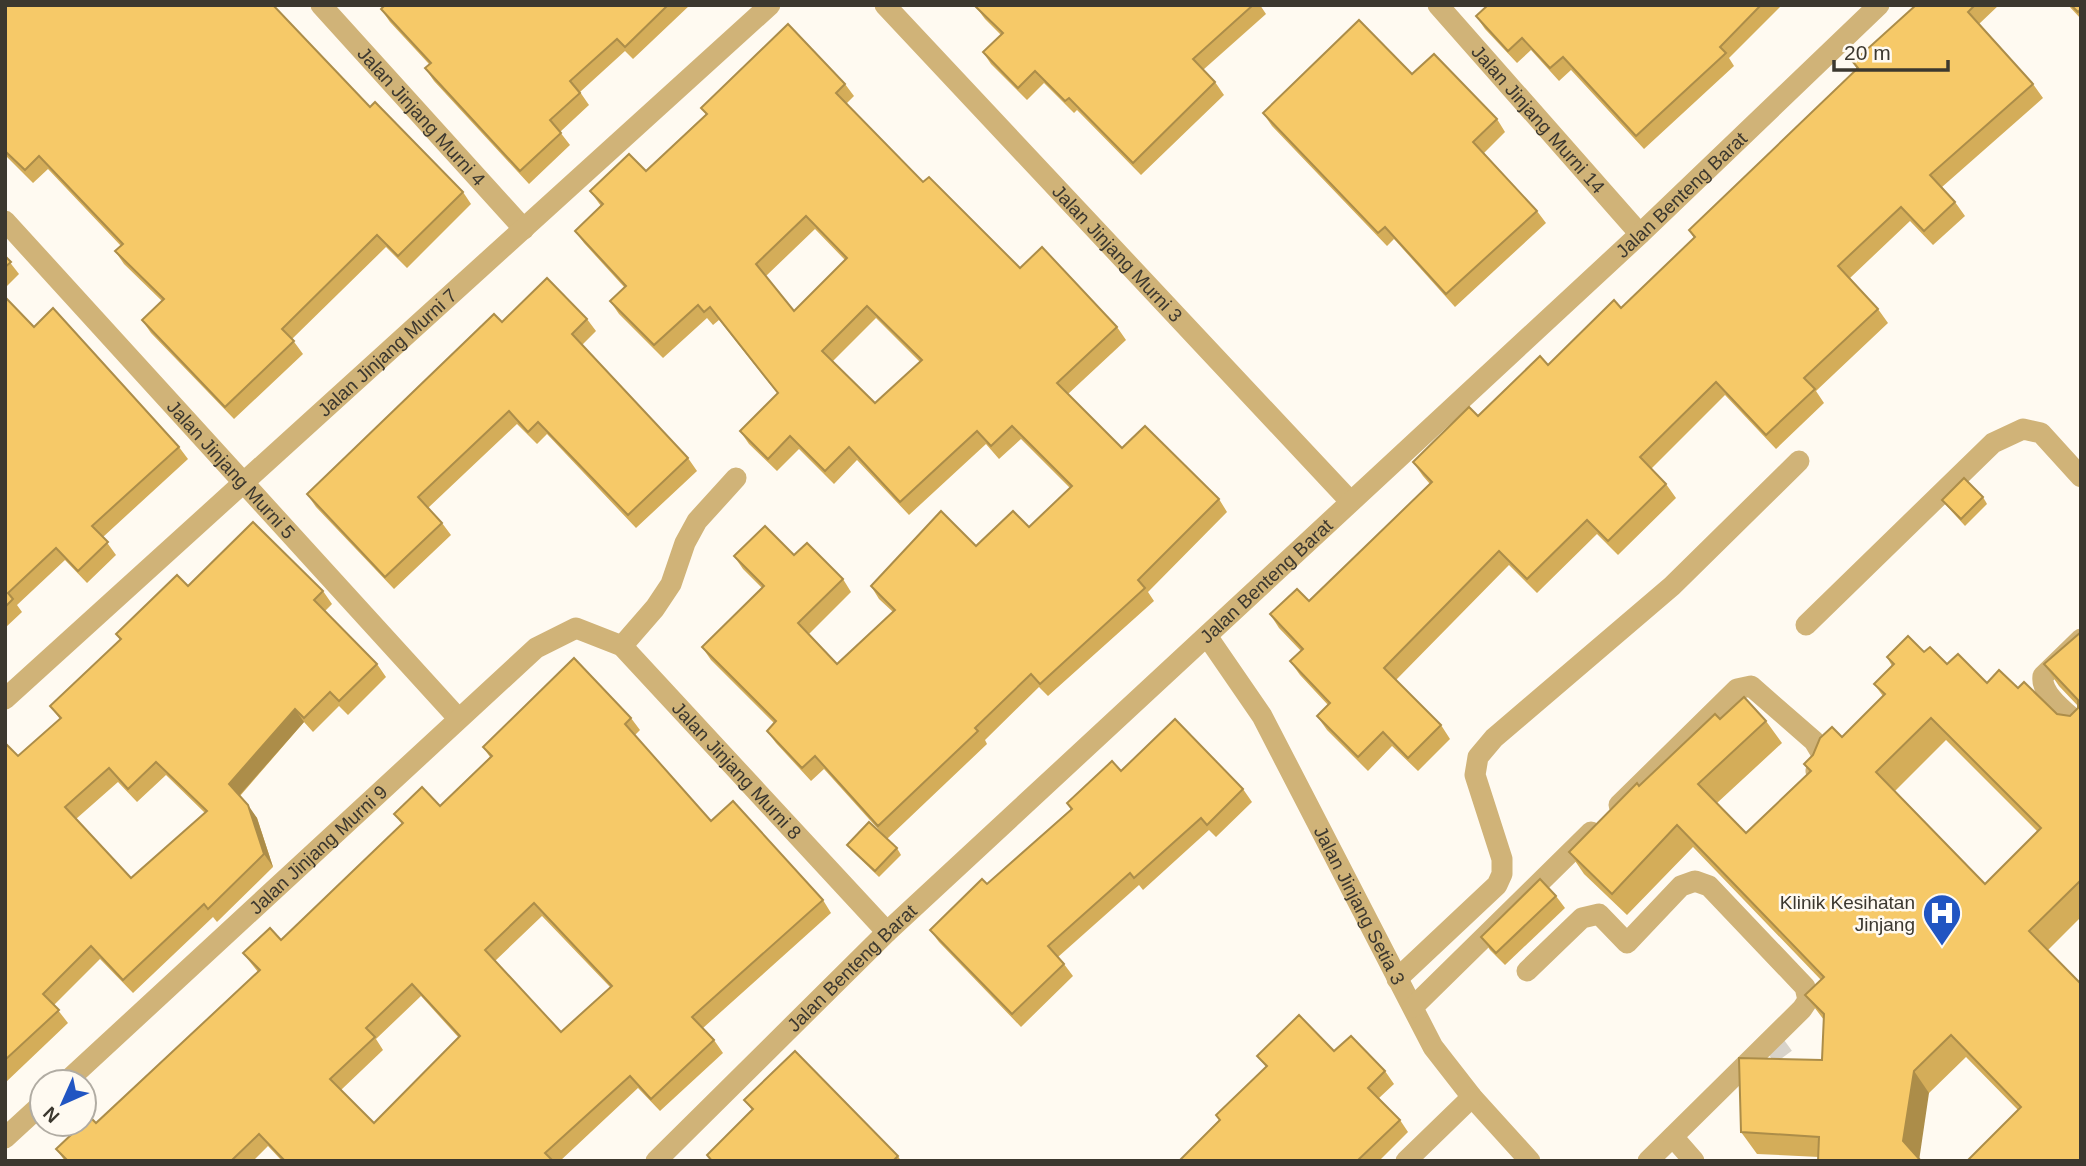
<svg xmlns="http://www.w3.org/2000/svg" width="2086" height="1166" font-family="Arial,sans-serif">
  <rect width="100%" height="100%" fill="#fffaf1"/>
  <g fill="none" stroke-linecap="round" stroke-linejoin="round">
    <path stroke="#d8d3ca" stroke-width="21" stroke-dasharray="21 10" stroke-linecap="butt" d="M 1771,1040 L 1796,1074 L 1796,1082"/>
    <g stroke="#d0b378" stroke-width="21">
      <path id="s1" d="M 321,5 L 524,229"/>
      <path id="s2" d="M 885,5 L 1350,501"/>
      <path id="s3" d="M 1438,5 L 1640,234"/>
      <path id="s4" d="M 5,221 L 458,718"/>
      <path d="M 1806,625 L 1993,443 L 2023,429 L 2041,433 L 2081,477"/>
      <path id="s5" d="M 1207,636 L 1262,716 L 1433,1047 L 1472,1097 L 1530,1161"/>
      <path d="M 2081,639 L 2043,676 C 2040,695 2069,714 2081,726"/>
      <path d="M 622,646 L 655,608 L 671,584 L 685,543 L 697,521 L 736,478"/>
      <path id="s6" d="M 5,699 L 770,5"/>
      <path d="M 1619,805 L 1737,689 L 1751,686 L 1814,741 L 1823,756 L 1816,771"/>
      <path d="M 1527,971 L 1582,918 L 1599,914 L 1627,943 L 1681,886 L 1695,881 L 1709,886 L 1805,987 L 1808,1000 L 1802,1009 L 1648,1161"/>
      <path d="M 1397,979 L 1497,885 L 1502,874 L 1502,859 L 1475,775 L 1478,757 L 1494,738 L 1672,586 L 1799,461"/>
      <path d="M 1413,1007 L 1591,832"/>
      <path id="s7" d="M 66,1082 L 536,648 L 576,628 L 622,646 L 887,932"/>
      <path d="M 1673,1137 L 1694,1161"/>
      <path d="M 5,1138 L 42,1104"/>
      <path id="s8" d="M 656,1161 L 887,932 L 1640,234 L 1879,5"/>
      <path d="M 1406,1161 L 1472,1097"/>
    </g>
  </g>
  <g fill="#d4ad59" fill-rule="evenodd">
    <path d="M 5,5 L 370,107 L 463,192 L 471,204 L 407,268 L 386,247 L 292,339 L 303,354 L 234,419 L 151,333 L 142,320 L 162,301 L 124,264 L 115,251 L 121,246 L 48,169 L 33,183 L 5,155 Z"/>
    <path d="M 385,5 L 690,5 L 633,59 L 625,51 L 580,92 L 589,105 L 560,132 L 570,145 L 529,184 L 434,81 L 425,68 L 429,64 L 390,22 L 381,9 Z"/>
    <path d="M 978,5 L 1260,5 L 1266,14 L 1203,70 L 1215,82 L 1224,95 L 1141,175 L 1077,110 L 1074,113 L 1044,83 L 1027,100 L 991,64 L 983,52 L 1001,35 L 985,19 L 976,7 Z"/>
    <path d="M 1488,5 L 1782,5 L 1729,58 L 1734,66 L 1644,149 L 1571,70 L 1559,81 L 1531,50 L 1517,63 L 1485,29 L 1476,16 Z"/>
    <path d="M 1916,5 L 1999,5 L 1979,24 L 2033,84 L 2043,98 L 1942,187 L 1955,202 L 1965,216 L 1933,245 L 1910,221 L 1850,278 L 1878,309 L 1888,323 L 1816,391 L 1824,403 L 1776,449 L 1725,395 L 1651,469 L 1666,484 L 1676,498 L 1618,555 L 1597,534 L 1537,593 L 1509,565 L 1396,680 L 1441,725 L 1450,739 L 1418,771 L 1392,746 L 1368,771 L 1327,730 L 1317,716 L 1328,705 L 1300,675 L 1290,661 L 1301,651 L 1279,628 L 1270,614 L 1309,601 L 1430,484 L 1423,476 L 1413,462 L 1548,365 L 1621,308 L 1694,238 L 1689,230 L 1857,69 L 1853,62 Z"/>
    <path d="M 2068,5 L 2081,5 L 2081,19 Z"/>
    <path d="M 1412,74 L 1497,119 L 1505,132 L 1484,153 L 1537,211 L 1546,223 L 1455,307 L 1394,239 L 1387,246 L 1272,126 L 1263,113 Z"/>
    <path d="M 845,84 L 854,96 L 846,104 L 923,182 L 1020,268 L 1117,327 L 1126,340 L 1068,394 L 1122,448 L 1219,499 L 1227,512 L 1148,592 L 1154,601 L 1048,696 L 1039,687 L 985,740 L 987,744 L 887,839 L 824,769 L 811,781 L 776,743 L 767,731 L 774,723 L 711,660 L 702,647 L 762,588 L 743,569 L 734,556 L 794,555 L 843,579 L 851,592 L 809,634 L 837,664 L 893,612 L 879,599 L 871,586 L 1029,527 L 1070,488 L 1021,439 L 999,459 L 986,444 L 909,515 L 857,460 L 834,484 L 799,449 L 777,471 L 749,444 L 740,431 L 778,394 L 719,320 L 713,325 L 707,318 L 663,358 L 619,314 L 610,301 L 625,288 L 584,243 L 575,231 L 601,206 L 590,191 L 646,171 L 706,114 L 701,108 ZM 815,229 L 845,260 L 794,311 L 766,276 ZM 876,318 L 920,362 L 875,403 L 833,361 Z"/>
    <path d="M 5,256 L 19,274 L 5,288 Z"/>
    <path d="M 5,297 L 34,327 L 179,447 L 188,459 L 103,537 L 116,555 L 87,583 L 65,560 L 17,605 L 22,612 L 5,628 Z"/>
    <path d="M 587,319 L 596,331 L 582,345 L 688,458 L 697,471 L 636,528 L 547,434 L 537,444 L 517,424 L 428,508 L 442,523 L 451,535 L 394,589 L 316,507 L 307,494 L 502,322 Z"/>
    <path d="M 1983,497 L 1987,504 L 1965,526 L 1947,506 L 1942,500 Z"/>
    <path d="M 188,586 L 323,591 L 332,604 L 325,611 L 377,664 L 386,677 L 348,715 L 339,706 L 313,732 L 304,722 L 240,796 L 257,818 L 273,867 L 217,922 L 213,917 L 133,993 L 100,959 L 54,1005 L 68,1023 L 5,1083 L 5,743 L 18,756 L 60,719 L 50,706 L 120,640 L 116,634 ZM 166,775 L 205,813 L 131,878 L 76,819 L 118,782 L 137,802 Z"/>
    <path d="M 2081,632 L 2081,917 L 2048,950 L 2081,1161 L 2018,1110 L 1966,1057 L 1929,1093 L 1819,1157 L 1757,1154 L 1741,1132 L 1822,1060 L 1824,1020 L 1805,995 L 1821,980 L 1693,847 L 1627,915 L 1584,874 L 1569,852 L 1639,786 L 1720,719 L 1766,721 L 1782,743 L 1717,803 L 1746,833 L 1809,772 L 1804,764 L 1842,737 L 1883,696 L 1874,684 L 1892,666 L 1887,657 L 1924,652 L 1947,664 L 1987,683 L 2018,688 L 2057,714 L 2070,716 L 2078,708 L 2078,706 L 2059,686 L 2044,664 ZM 1946,740 L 2038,832 L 1985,884 L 1895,791 Z"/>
    <path d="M 631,718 L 640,730 L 635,735 L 711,821 L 823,900 L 831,913 L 703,1028 L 714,1040 L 723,1053 L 660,1111 L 638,1088 L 560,1161 L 282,1161 L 268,1146 L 253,1161 L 65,1161 L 56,1149 L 96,1123 L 258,972 L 243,953 L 281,940 L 402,824 L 394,814 L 440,806 L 490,757 L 483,747 ZM 542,916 L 610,987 L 561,1032 L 495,961 ZM 421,996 L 459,1038 L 374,1123 L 341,1090 L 383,1050 L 376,1039 Z"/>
    <path d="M 1121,771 L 1243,789 L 1252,802 L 1216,837 L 1209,830 L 1143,890 L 1139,885 L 1058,957 L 1064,964 L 1073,976 L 1021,1027 L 939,942 L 930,930 L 987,884 L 1071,809 L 1067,803 Z"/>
    <path d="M 847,845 L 897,848 L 901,855 L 879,877 L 852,851 Z"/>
    <path d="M 1556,896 L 1565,908 L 1505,965 L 1490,950 L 1481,937 Z"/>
    <path d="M 1334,1051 L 1385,1071 L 1394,1084 L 1379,1098 L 1400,1120 L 1408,1132 L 1379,1161 L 1179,1161 L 1219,1120 L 1216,1115 L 1266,1067 L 1257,1056 Z"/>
    <path d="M 744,1100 L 898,1156 L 901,1161 L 711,1161 L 707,1155 L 752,1110 Z"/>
  </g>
  <g fill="#ac8d49">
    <path d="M 295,709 L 304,722 L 238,797 L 229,784 Z"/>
    <path d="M 248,805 L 257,818 L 273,867 L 264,854 Z"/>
    <path d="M 1914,1071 L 1929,1093 L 1919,1161 L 1903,1141 Z"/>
  </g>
  <g fill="#f6c968" stroke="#ac8d49" stroke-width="2" fill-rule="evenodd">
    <path d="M 5,5 L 273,5 L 370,107 L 375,102 L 463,192 L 398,256 L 377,235 L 282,329 L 294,341 L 225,407 L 142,320 L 164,299 L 115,251 L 123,244 L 39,156 L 25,170 L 5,151 Z"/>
    <path d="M 385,5 L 668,5 L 625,47 L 617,39 L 570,81 L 580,93 L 550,120 L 561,133 L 520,171 L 425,68 L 431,63 L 381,9 Z"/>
    <path d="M 978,5 L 1253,5 L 1193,59 L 1215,82 L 1133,163 L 1069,98 L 1065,101 L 1035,71 L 1018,88 L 983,52 L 1003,33 L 976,7 Z"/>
    <path d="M 1488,5 L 1761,5 L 1720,47 L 1726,53 L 1636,136 L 1563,57 L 1550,68 L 1522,38 L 1508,51 L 1476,16 Z"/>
    <path d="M 1916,5 L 1975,5 L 1968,12 L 2033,84 L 1930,175 L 1955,202 L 1924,231 L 1901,207 L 1838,266 L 1878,309 L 1804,378 L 1815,389 L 1766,435 L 1716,382 L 1640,457 L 1666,484 L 1608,541 L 1587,520 L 1527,579 L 1499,551 L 1384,668 L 1441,725 L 1408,758 L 1383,732 L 1358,757 L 1317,716 L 1330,703 L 1290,661 L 1303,649 L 1270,614 L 1297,589 L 1309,601 L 1432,482 L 1413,462 L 1469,407 L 1478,416 L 1540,356 L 1548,365 L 1614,300 L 1621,308 L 1695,237 L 1689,230 L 1858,68 L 1853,62 Z"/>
    <path d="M 2071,5 L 2081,5 L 2081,9 L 2078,12 Z"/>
    <path d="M 1359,20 L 1412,74 L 1434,54 L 1497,119 L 1473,142 L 1537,211 L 1446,294 L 1385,227 L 1378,233 L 1263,113 Z"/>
    <path d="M 788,24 L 845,84 L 836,93 L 923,182 L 929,177 L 1020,268 L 1042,247 L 1117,327 L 1057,383 L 1122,448 L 1145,426 L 1219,499 L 1138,580 L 1145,588 L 1040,684 L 1031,674 L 975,728 L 978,731 L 878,826 L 815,756 L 802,768 L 767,731 L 776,721 L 702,647 L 764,586 L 734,556 L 765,526 L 794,555 L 807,543 L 843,579 L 798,623 L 837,664 L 895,610 L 871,586 L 941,511 L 976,546 L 1013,511 L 1029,527 L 1072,486 L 1012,426 L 991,446 L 977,431 L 900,502 L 849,447 L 825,471 L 790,436 L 768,459 L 740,431 L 778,393 L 710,307 L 704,312 L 698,305 L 654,345 L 610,301 L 626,286 L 575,231 L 603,204 L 590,191 L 629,154 L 646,171 L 707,114 L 701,108 ZM 806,216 L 847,258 L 794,311 L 756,264 ZM 867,306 L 922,360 L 875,403 L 822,351 Z"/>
    <path d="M 5,256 L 11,262 L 5,267 Z"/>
    <path d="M 547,278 L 587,319 L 572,334 L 688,458 L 628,515 L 538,422 L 528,432 L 509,411 L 418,497 L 442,523 L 385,577 L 307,494 L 494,314 L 502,322 Z"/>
    <path d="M 5,297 L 34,327 L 53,308 L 179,447 L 92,526 L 108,542 L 78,571 L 56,548 L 8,593 L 13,599 L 5,607 Z"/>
    <path d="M 1964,478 L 1983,497 L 1961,519 L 1942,500 Z"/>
    <path d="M 253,522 L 323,591 L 314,600 L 377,664 L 339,701 L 330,692 L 304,718 L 295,709 L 229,784 L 248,805 L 264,854 L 208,909 L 204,904 L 123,980 L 91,946 L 43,994 L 59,1010 L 5,1060 L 5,743 L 18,756 L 61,718 L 50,706 L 121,639 L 116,634 L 177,575 L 188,586 ZM 156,762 L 207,811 L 131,878 L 65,807 L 109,768 L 128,789 Z"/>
    <path d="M 2081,632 L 2081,880 L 2029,931 L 2081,984 L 2081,1161 L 1967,1161 L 2021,1107 L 1951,1035 L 1914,1071 L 1903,1141 L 1921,1161 L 1818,1161 L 1819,1137 L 1741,1132 L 1739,1058 L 1822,1060 L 1824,1014 L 1805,995 L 1824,977 L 1677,825 L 1612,894 L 1569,852 L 1637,783 L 1639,786 L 1715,714 L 1720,719 L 1744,697 L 1766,721 L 1698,784 L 1746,833 L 1811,771 L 1804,764 L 1813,755 L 1820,738 L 1832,727 L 1842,737 L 1885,694 L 1874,684 L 1894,664 L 1887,657 L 1908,636 L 1924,652 L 1930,647 L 1947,664 L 1958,654 L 1987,683 L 1999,670 L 2018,688 L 2024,682 L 2057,714 L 2070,716 L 2078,708 L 2078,700 L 2044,664 ZM 1931,718 L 2041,828 L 1985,884 L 1876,772 Z"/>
    <path d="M 574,658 L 631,718 L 625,724 L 711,821 L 733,801 L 823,900 L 692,1017 L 714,1040 L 651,1099 L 630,1076 L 545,1153 L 553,1161 L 285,1161 L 259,1134 L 231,1161 L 68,1161 L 56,1149 L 90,1117 L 96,1123 L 260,970 L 243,953 L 270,928 L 281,940 L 403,823 L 394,814 L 422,787 L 440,806 L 492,756 L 483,747 ZM 534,903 L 612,986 L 561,1032 L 485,950 ZM 412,984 L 460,1036 L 374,1123 L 330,1079 L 375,1037 L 366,1028 Z"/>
    <path d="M 1175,719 L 1243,789 L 1207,825 L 1201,818 L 1134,878 L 1130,873 L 1048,946 L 1064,964 L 1012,1014 L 930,930 L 982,879 L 987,884 L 1072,809 L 1067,803 L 1112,761 L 1121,771 Z"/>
    <path d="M 869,822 L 897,848 L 875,871 L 847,845 Z"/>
    <path d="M 1540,879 L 1556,896 L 1496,953 L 1481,937 Z"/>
    <path d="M 1299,1015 L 1334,1051 L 1351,1036 L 1385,1071 L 1368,1088 L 1400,1120 L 1357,1161 L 1179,1161 L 1220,1120 L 1216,1115 L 1267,1066 L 1257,1056 Z"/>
    <path d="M 795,1051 L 898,1156 L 893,1161 L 712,1161 L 707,1155 L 753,1109 L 744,1100 Z"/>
  </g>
  <defs>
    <g id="hospital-pin" transform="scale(2.0125)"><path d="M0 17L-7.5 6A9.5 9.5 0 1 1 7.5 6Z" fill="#2155c2" stroke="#fffaf1"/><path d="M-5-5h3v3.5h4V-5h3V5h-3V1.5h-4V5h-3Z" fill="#fff"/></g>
  </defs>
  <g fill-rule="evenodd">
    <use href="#hospital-pin" x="1942" y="913"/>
  </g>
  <g text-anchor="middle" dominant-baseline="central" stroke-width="5" stroke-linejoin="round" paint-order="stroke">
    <g font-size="19" fill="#3c382f" stroke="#fffaf1">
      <text stroke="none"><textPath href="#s1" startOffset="150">Jalan Jinjang Murni 4</textPath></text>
      <text stroke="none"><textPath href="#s3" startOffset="152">Jalan Jinjang Murni 14</textPath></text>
      <text stroke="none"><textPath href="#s8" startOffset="1409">Jalan Benteng Barat</textPath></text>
      <text stroke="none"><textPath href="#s2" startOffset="340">Jalan Jinjang Murni 3</textPath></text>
      <text stroke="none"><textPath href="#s6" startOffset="516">Jalan Jinjang Murni 7</textPath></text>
      <text stroke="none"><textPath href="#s4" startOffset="336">Jalan Jinjang Murni 5</textPath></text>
      <text stroke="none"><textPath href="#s8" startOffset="842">Jalan Benteng Barat</textPath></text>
      <text stroke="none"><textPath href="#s7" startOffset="903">Jalan Jinjang Murni 8</textPath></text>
      <text stroke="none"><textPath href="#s7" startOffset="343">Jalan Jinjang Murni 9</textPath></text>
      <text stroke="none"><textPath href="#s5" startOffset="310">Jalan Jinjang Setia 3</textPath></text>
      <text stroke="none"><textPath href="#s8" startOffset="275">Jalan Benteng Barat</textPath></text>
    </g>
    <g font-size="19" fill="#3c382f" stroke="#fffaf1" text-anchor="end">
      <text x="1915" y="902">Klinik Kesihatan<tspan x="1915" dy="22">Jinjang</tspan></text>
    </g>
  </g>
  <rect width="2086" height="1166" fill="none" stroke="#3c382f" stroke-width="14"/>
  <g transform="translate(63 1103) rotate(225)"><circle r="33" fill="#fffaf1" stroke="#b1aca3" stroke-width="2"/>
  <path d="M0-5L12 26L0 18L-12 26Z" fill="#2155c2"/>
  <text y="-10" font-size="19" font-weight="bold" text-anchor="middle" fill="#3c382f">N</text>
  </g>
  <path d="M1834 60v10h114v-10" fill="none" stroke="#3c382f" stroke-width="3.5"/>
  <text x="1844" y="60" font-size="21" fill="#3c382f" stroke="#fffaf1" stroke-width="5" paint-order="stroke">20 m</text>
</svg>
